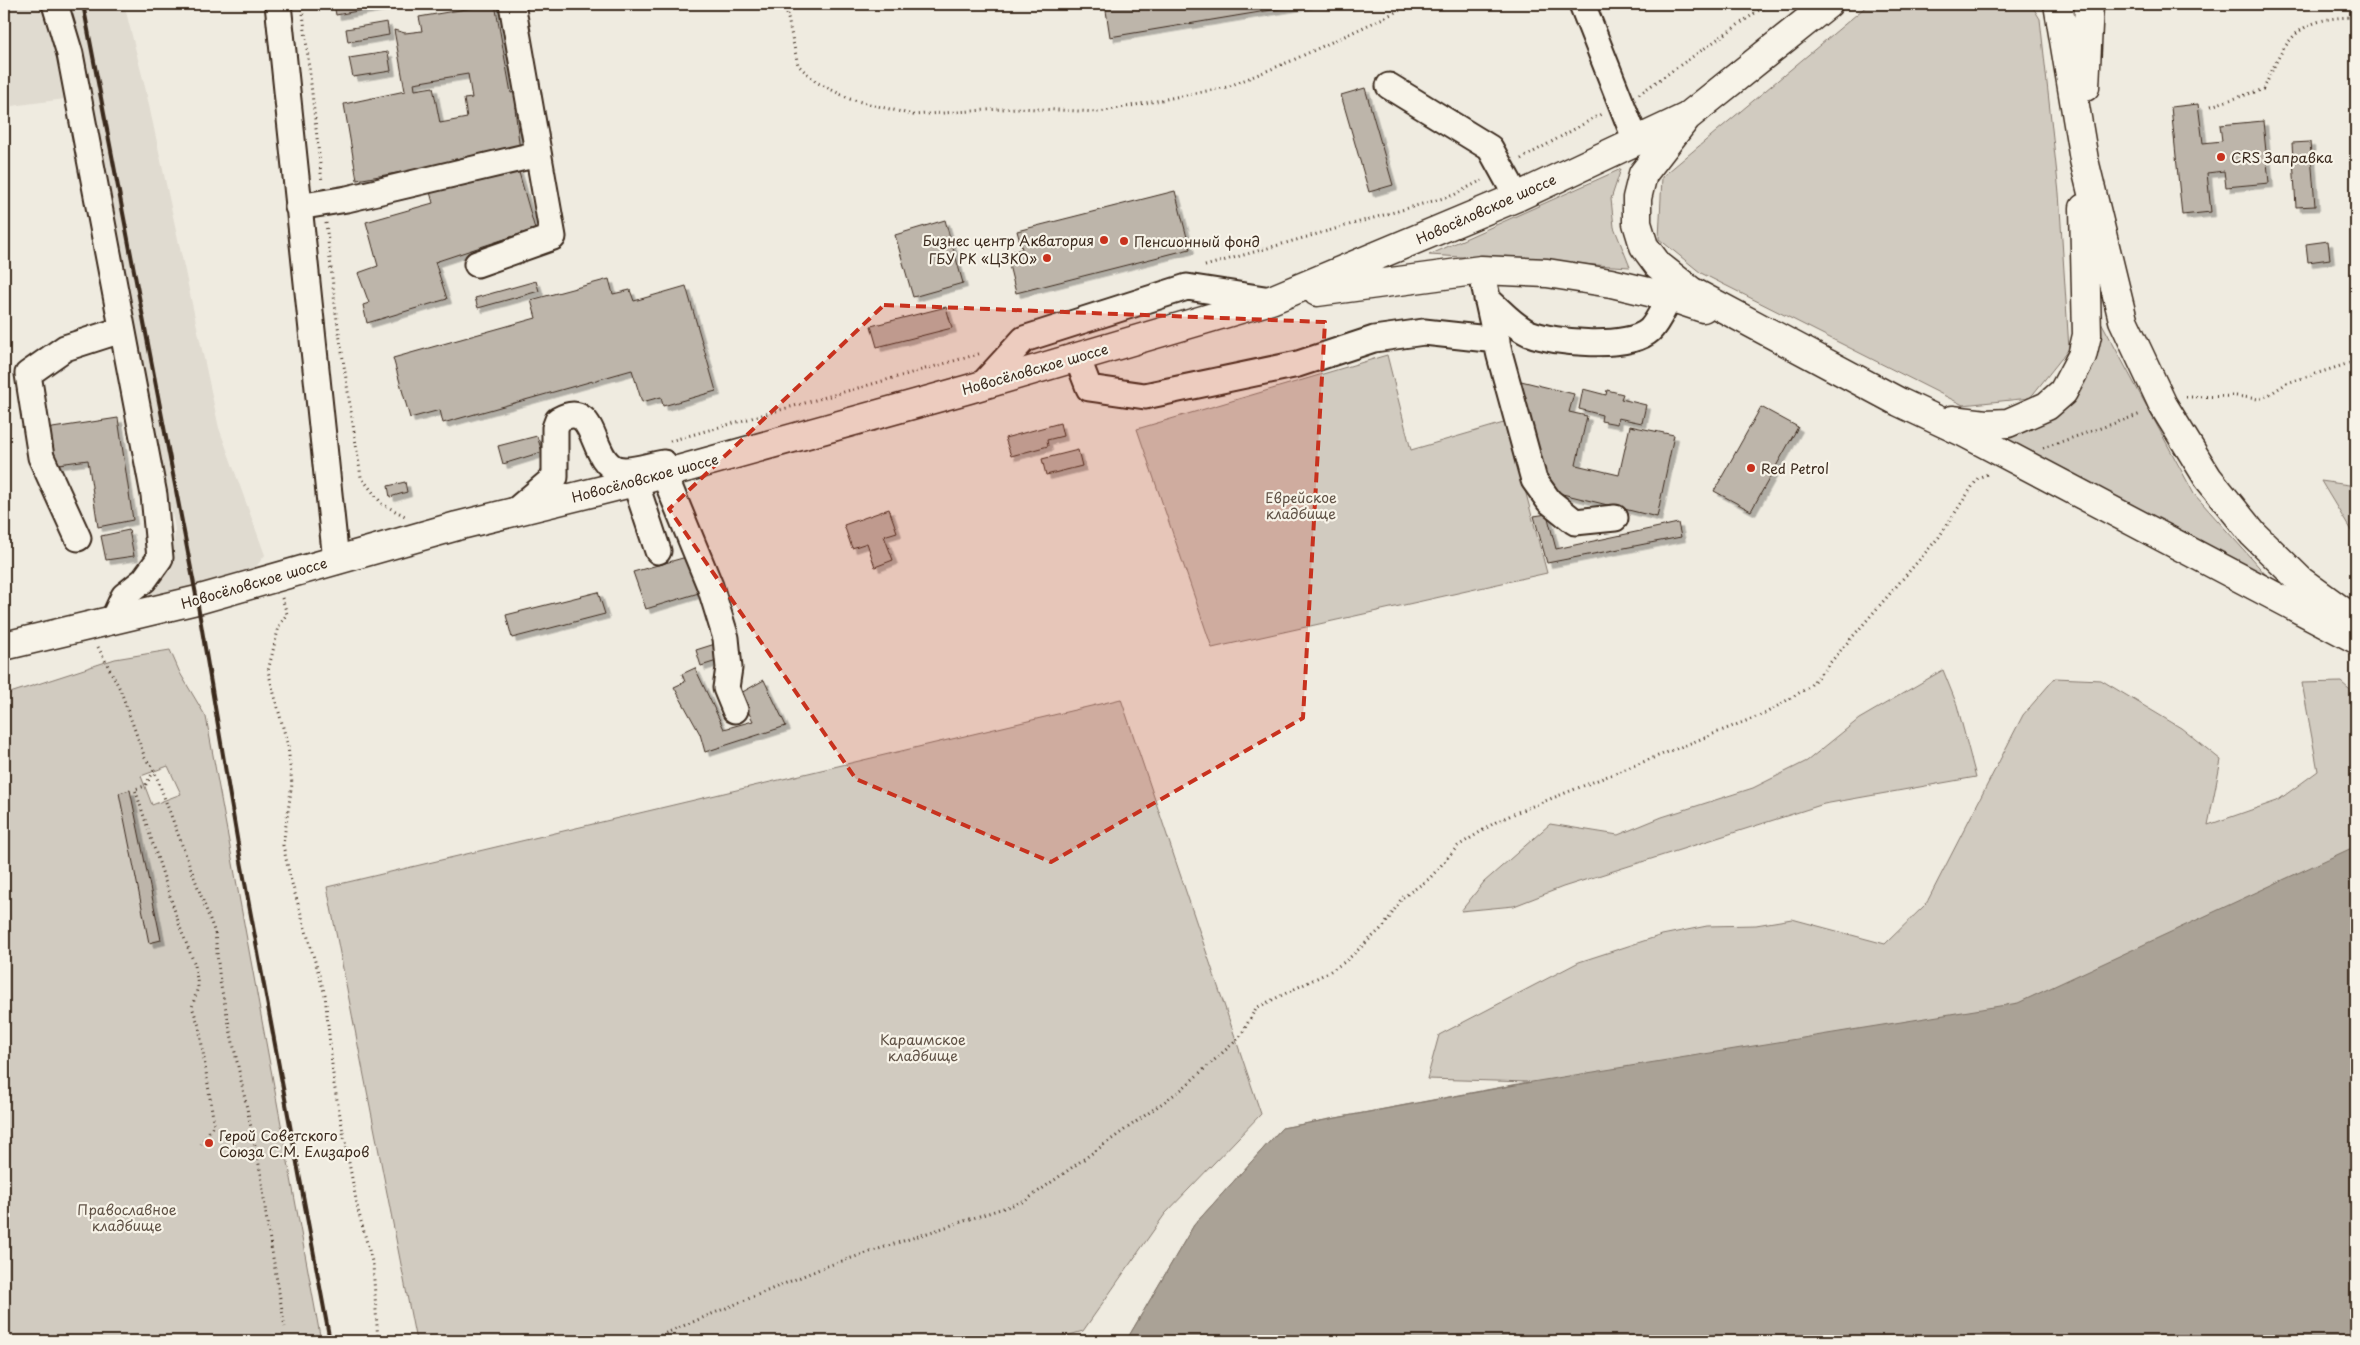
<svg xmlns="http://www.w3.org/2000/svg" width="2360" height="1345" viewBox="0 0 2360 1345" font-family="'Playpen Sans',sans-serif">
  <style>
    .built { fill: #e0dbd0 }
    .green { fill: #d1cbc0; stroke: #867a6f; fill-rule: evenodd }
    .water { fill: #aaa296; stroke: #7e7266 }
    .building { fill: #bdb5aa; stroke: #3b2a1e; fill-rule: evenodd; filter: url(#shadow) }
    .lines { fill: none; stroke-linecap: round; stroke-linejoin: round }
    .minor-casing { stroke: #3b2a1e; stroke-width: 29 }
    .major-casing { stroke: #3b2a1e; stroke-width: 31 }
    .path { stroke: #3b2a1e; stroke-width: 3; stroke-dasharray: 1 4; stroke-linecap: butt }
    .minor { stroke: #f7f3e8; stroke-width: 25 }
    .major { stroke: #f7f3e8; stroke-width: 28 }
    .rail { stroke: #3b2a1e; stroke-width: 4 }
    .marked { fill: #c8321e; fill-opacity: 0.2; stroke: #c8321e; stroke-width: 4; stroke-dasharray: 10 6; stroke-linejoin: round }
    .poi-dot { fill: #c8321e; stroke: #f7f3e8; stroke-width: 2 }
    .labels { text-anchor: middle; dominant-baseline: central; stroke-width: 4.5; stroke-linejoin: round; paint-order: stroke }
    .poi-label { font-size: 14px; fill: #3b2a1e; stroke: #f7f3e8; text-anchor: start }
    .street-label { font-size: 14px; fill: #3b2a1e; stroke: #f7f3e8 }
    .park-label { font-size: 14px; fill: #605246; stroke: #f7f3e8 }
  </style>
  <defs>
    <filter id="shadow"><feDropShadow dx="4.5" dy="4.5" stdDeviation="0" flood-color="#0004"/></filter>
  </defs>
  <rect width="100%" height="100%" fill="#efebe0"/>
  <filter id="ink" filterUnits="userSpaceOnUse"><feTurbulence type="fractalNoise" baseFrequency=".02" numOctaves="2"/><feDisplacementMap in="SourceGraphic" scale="10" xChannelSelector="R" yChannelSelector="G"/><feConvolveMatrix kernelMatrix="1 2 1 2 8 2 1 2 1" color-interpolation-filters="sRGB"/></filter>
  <g filter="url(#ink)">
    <!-- built -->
    <path class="built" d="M 4,4 L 124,4 L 145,87 L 219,428 L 265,555 L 252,572 L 130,601 L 171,570 L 175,529 L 104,165 L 88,96 L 4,107 Z"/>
    <!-- green -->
    <path class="green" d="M 1869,4 L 2031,4 L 2040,19 L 2059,193 L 2069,349 L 2030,398 L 1963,405 L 1701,273 L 1659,239 L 1662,177 Z
      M 1621,169 L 1611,199 L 1614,227 L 1630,267 L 1429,255 Z
      M 2099,318 L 2194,494 L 2283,594 L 1993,439 L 2060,414 L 2089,372 Z
      M 1387,355 L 1411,450 L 1507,422 L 1547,573 L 1212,648 L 1137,429 Z
      M 2321,481 L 2356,486 L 2356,539 Z
      M 170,650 L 180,673 L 206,717 L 321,1341 L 4,1341 L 4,695 L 115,659 ZM 168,766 L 181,794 L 152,805 L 141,776 Z
      M 1943,670 L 1957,705 L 1976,777 L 1824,804 L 1563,887 L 1514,906 L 1461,911 L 1484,882 L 1550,824 L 1618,835 L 1662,817 L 1753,788 L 1807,761 L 1859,719 Z
      M 2055,678 L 2101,680 L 2181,728 L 2221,760 L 2208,825 L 2277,801 L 2318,771 L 2302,683 L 2341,682 L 2356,695 L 2356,1184 L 1126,1341 L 1194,1225 L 1282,1128 L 1529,1082 L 1427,1079 L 1439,1035 L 1579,962 L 1662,935 L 1707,926 L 1756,925 L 1792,919 L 1885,944 L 1926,904 L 2023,715 Z
      M 1121,699 L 1261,1114 L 1165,1214 L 1083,1331 L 1049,1341 L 416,1341 L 327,887 Z"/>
    <!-- water -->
    <path class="water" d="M 2356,846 L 2356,1341 L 1126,1341 L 1194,1225 L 1282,1128 L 1532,1082 L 2018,1003 Z"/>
    <!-- building -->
    <path class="building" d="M 334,4 L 395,4 L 336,15 Z
      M 495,4 L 511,93 L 521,91 L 524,105 L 515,108 L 520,151 L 357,180 L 344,104 L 405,91 L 394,30 L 405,33 L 422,31 L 419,17 ZM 468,74 L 472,98 L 464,99 L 467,118 L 440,123 L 433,87 L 415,90 L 414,83 Z
      M 1105,4 L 1308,4 L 1110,37 Z
      M 387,22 L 389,35 L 348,42 L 346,29 Z
      M 388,52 L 391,71 L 353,77 L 349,58 Z
      M 1365,88 L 1393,185 L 1369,192 L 1341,95 Z
      M 2198,104 L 2203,143 L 2222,141 L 2220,125 L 2263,121 L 2269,183 L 2226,187 L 2224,171 L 2207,173 L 2211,212 L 2182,215 L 2171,107 Z
      M 2310,142 L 2315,206 L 2296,207 L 2292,143 Z
      M 518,169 L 535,229 L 435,262 L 447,299 L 367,323 L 363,305 L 369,303 L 358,273 L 378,266 L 366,222 L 433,203 L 430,192 Z
      M 1175,191 L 1190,249 L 1016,293 L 1006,253 L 1022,249 L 1017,231 Z
      M 945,220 L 963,283 L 913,297 L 895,235 Z
      M 2328,241 L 2330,259 L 2308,262 L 2306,244 Z
      M 609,279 L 613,294 L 630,290 L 634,301 L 686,286 L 716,391 L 663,406 L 661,397 L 642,402 L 632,370 L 443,423 L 440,410 L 410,418 L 393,358 L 536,318 L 531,300 Z
      M 536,281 L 539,291 L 478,308 L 475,298 Z
      M 946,307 L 952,328 L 877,347 L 871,326 Z
      M 1517,380 L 1574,394 L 1569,412 L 1587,416 L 1576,465 L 1619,475 L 1630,426 L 1674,435 L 1657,517 L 1546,490 Z
      M 1583,389 L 1606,395 L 1607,390 L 1623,394 L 1621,399 L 1646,405 L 1642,423 L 1618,418 L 1617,424 L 1601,421 L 1602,415 L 1579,409 Z
      M 1761,407 L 1798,427 L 1751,511 L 1714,491 Z
      M 118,418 L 133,520 L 98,527 L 88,460 L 51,465 L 46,429 Z
      M 1060,423 L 1063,436 L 1047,440 L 1048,446 L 1011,456 L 1005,438 Z
      M 537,436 L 542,452 L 503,464 L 498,446 Z
      M 1078,450 L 1082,466 L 1046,475 L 1042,459 Z
      M 405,482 L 407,492 L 390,497 L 388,486 Z
      M 889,509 L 897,532 L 884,536 L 893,560 L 875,567 L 867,543 L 852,548 L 844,525 Z
      M 1547,514 L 1556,549 L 1678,523 L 1681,537 L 1547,563 L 1534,516 Z
      M 129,530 L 134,556 L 106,560 L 101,536 Z
      M 690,556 L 702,592 L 646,609 L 633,572 Z
      M 598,592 L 605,614 L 512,638 L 506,615 Z
      M 715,644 L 720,660 L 701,666 L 696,650 Z
      M 695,668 L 724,729 L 753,721 L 739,694 L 764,680 L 786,726 L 705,752 L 700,734 L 674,687 L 685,682 L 682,674 Z
      M 130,790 L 161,940 L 149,943 L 119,793 Z"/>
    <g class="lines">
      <!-- minor casing -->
      <g class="minor-casing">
        <path id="minor" d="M 55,4 L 70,54 L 154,495 L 160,558 L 144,580 L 124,596 L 113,620
          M 278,4 L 336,561
          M 1582,4 L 1636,141
          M 1389,86 L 1490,148 L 1517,197
          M 298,207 L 347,199 L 538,154
          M 477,264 L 553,237 L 512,4
          M 1481,270 L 1500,356 L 1534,480 L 1549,501 L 1575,522 L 1615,518
          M 1487,299 C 1500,310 1513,326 1529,333 C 1554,343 1629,350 1650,330 C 1658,322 1664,307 1670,297
          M 1077,357 L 1089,388 L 1145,396 L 1298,364 L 1374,339 L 1424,332 L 1497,340
          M 982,385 L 1024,339 L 1187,287 L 1271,300
          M 664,474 L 710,586 L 726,638 L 729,668 L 726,688 L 735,710
          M 635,482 L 658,551
          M 515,511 L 555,477 L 555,428 L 558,420 C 598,397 589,461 617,469 C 631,473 649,465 664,463
          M 78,538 L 41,457 L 28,374 L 65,348 L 121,330"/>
      </g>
      <!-- major casing -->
      <g class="major-casing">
        <path id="major" d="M 1828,4 L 1687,117 L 1643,174 L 1637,198 L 1637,223 L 1644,246 L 1658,265 L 1691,291 L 1899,402 L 1965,433 L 2356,639
          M 2058,4 L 2084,160 L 2123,320 L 2163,405 L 2208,478 L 2253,534 L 2301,581 L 2356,621
          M 2085,87 L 2089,4
          M 1317,292 L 1481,270 L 1547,273 L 1611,283 L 1670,297 L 1703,308
          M 1952,420 L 1986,424 L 2008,423 L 2047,406 L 2063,392 L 2082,356 L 2087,335 L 2084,208
          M 4,646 L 197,600 L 457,526 L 635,482 L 969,389 L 1271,300 L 1517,197 L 1687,117"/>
      </g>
      <!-- path -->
      <path class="path" d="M 302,4 L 322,182
        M 785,4 L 798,65 L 816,82 L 850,99 L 913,115 L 1016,108 L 1100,112 L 1227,87 L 1291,61 L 1413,4
        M 1639,94 L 1768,4
        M 2211,106 L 2264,89 C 2285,39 2297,17 2356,17
        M 1521,159 L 1603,113
        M 326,223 L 336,313 L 361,477 L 382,504 L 405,516
        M 1205,266 L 1454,195 L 1482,180
        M 2186,397 L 2236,396 L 2258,399 L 2267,396 L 2287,383 L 2356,361
        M 670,441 L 982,353
        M 2043,448 L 2141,414
        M 282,598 L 287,614 L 279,626 L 268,671 L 288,746 L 292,784 L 283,845 L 290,877 L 325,995 L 334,1084 L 358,1210 L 373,1265 L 378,1341
        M 98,647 L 120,689 L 145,758 L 154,770 L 215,933 L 220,982 L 261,1174 L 267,1223 L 285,1327
        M 154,771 L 145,786 L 135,789 L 181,930 L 195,965 L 198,987 L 192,1007 L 199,1026 L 214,1124 L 201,1144
        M 647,1341 L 827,1266 L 1025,1201 L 1182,1089 L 1240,1037 L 1256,1008 L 1329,972 L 1346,961 L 1384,926 L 1402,898 L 1429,879 L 1458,846 L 1496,822 L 1520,811 L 1766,713 L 1809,687 L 1939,537 L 1978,478 L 1990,473"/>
      <!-- minor -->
      <use href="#minor" class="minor"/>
      <!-- major -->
      <use href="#major" class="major"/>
      <!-- rail -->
      <path class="rail" d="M 83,4 L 197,600 L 240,856 L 330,1341"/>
    </g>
  </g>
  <!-- marked area -->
  <path class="marked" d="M 884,305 L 1325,322 L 1303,718 L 1051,862 L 856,779 L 669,509 Z"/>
  <!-- markers -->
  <g class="poi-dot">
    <circle cx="2221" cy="157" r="5"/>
    <circle cx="1104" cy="240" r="5"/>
    <circle cx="1124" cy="241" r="5"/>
    <circle cx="1047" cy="258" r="5"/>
    <circle cx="1751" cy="468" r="5"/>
    <circle cx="209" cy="1143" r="5"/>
  </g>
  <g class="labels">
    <!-- poi labels -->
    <g class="poi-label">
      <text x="2231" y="157">CRS Заправка</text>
      <text x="1094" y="240" text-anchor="end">Бизнес центр Акватория</text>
      <text x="1134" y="241">Пенсионный фонд</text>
      <text x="1037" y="258" text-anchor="end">ГБУ РК «ЦЗКО»</text>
      <text x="1761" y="468">Red Petrol</text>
      <text x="219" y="1135">Герой Советского<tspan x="219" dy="16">Союза С.М. Елизаров</tspan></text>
    </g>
    <!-- street labels -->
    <g class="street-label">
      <text transform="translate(1486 209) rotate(-24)">Новосёловское шоссе</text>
      <text transform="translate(1035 369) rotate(-16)">Новосёловское шоссе</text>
      <text transform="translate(645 478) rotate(-15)">Новосёловское шоссе</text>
      <text transform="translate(254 583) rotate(-16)">Новосёловское шоссе</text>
    </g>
    <!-- park labels -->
    <g class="park-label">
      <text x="1301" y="497">Еврейское<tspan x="1301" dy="16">кладбище</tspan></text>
      <text x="923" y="1039">Караимское<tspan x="923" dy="16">кладбище</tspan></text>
      <text x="127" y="1209">Православное<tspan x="127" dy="16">кладбище</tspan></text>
    </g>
  </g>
  <!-- margin -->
  <rect width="2360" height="1345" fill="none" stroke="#f7f3e8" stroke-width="20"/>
  <rect x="10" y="10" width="2340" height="1325" fill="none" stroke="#3b2a1e" stroke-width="2" filter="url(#ink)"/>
</svg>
